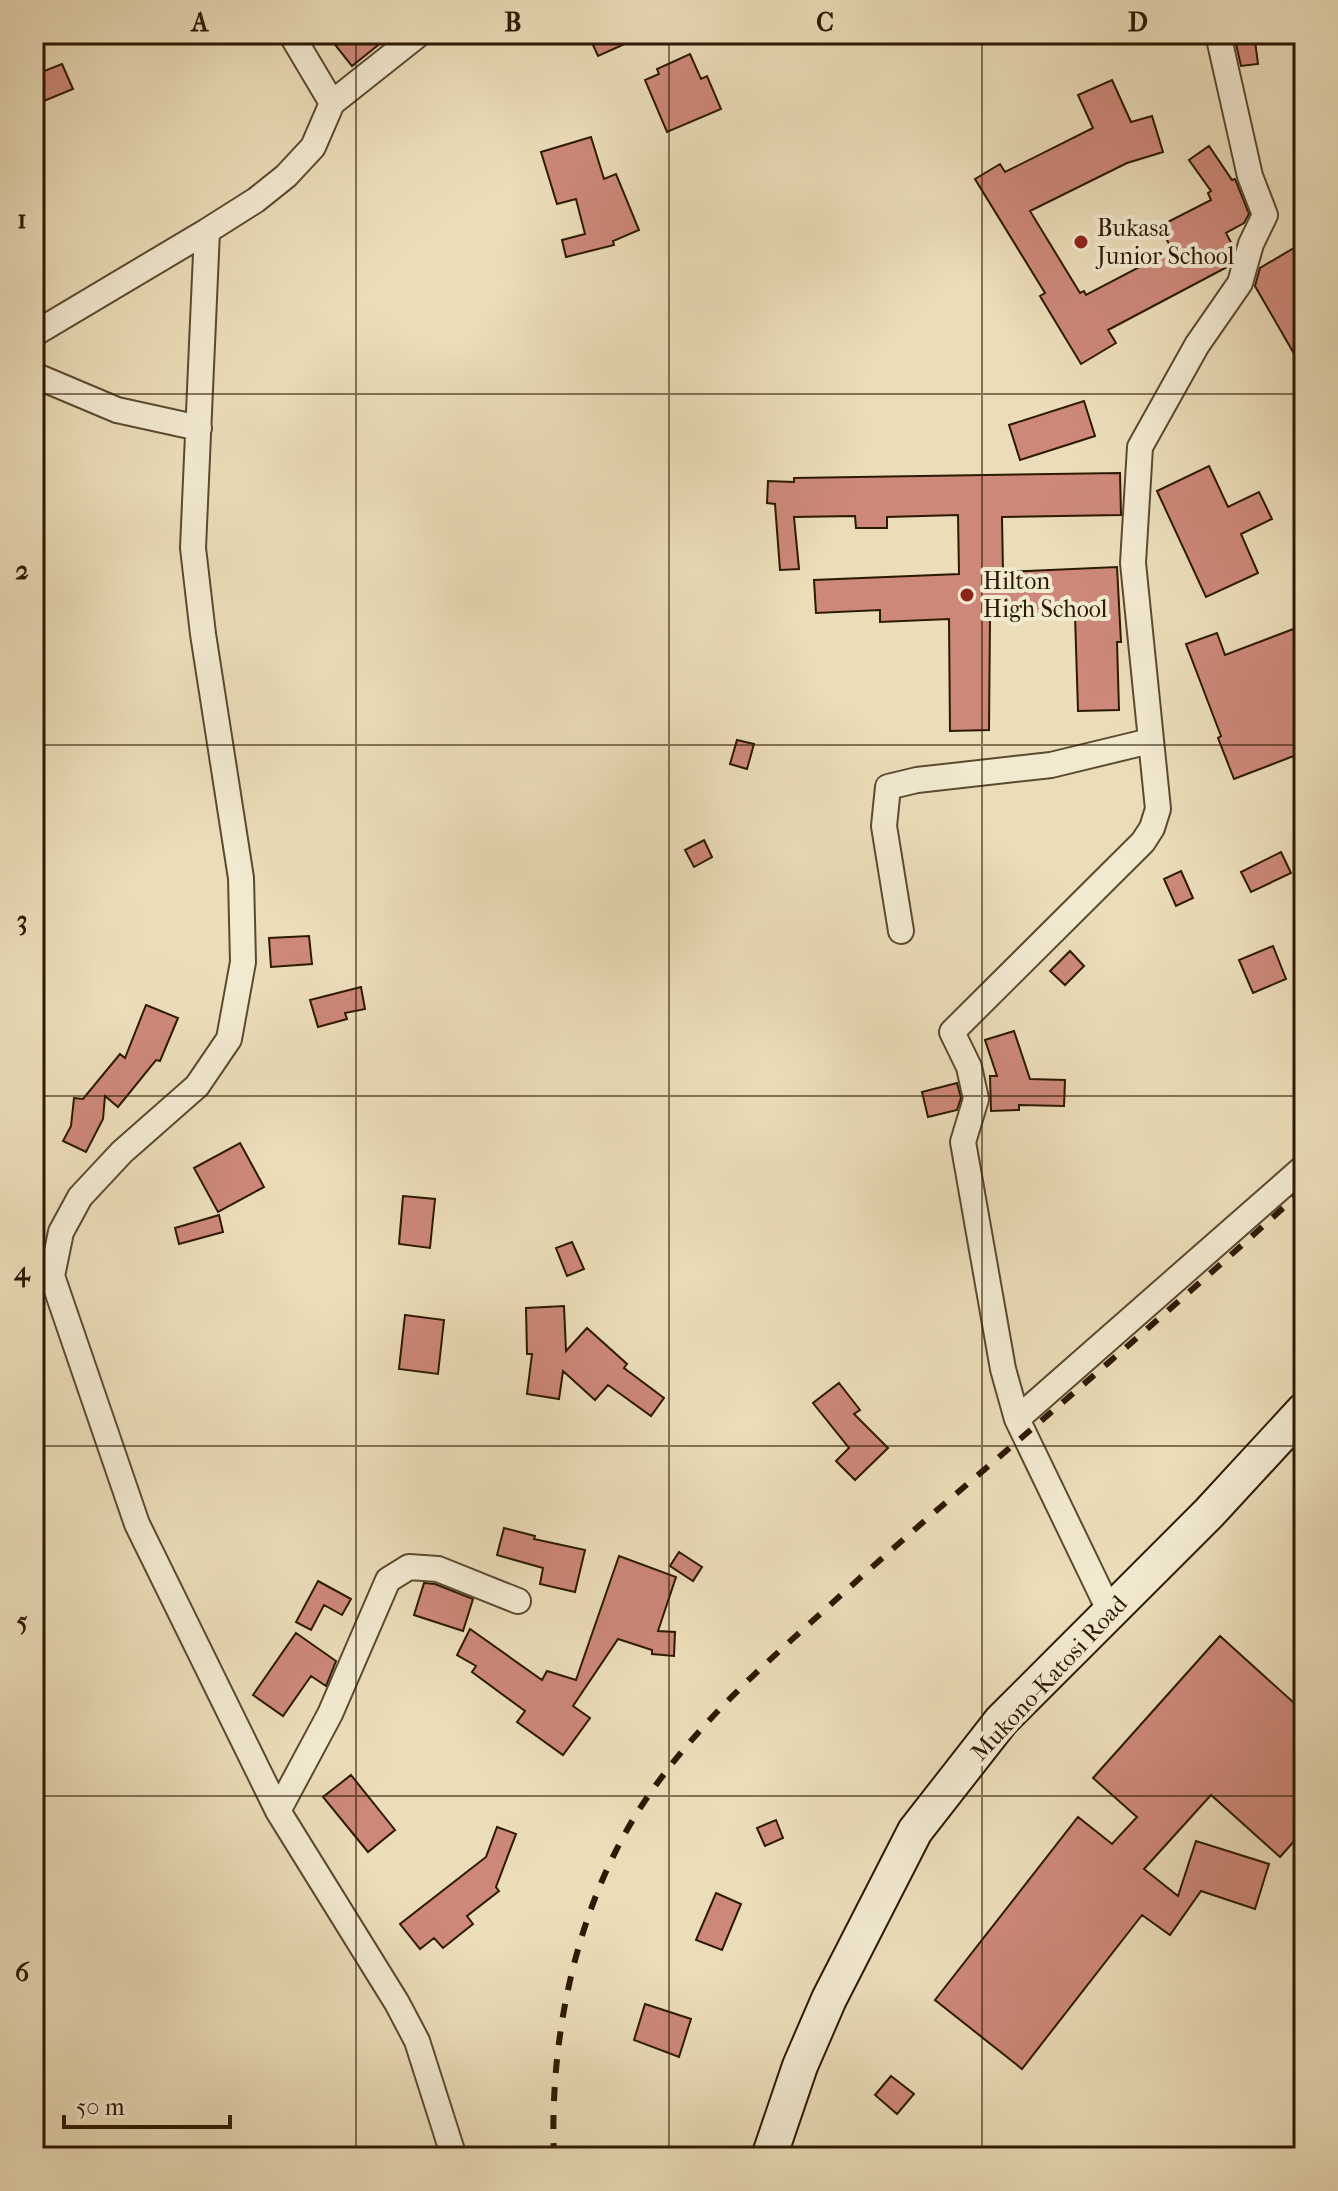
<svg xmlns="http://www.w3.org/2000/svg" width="1338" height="2191" viewBox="0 0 1338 2191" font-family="'IM FELL French Canon',serif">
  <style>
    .building { fill: #cd8879; stroke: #2d1901; stroke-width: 2 }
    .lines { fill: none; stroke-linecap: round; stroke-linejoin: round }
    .street-casing { stroke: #5c4a2f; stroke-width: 28 }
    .secondary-casing { stroke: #2d1901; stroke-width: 38 }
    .street { stroke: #f2e9d1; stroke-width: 24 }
    .secondary { stroke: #f2e9d1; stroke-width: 34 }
    .rail { stroke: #2d1901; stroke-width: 6; stroke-dasharray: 14 14; stroke-linecap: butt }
    .grid { fill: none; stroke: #2d1901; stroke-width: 2; stroke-opacity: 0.55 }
    .poi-dot { fill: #8f2418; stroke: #f2e9d1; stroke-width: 3 }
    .labels { text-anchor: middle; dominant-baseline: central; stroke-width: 8; stroke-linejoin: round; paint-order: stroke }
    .poi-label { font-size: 24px; fill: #2d1901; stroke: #f2e9d1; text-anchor: start }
    .street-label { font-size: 24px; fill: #2d1901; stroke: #f2e9d1 }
    .neatline { fill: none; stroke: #2d1901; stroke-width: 3 }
    .grid-label { font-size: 26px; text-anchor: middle; font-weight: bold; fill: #2d1901 }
  </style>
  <rect width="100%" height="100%" fill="#ebddb8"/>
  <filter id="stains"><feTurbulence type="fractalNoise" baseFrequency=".0025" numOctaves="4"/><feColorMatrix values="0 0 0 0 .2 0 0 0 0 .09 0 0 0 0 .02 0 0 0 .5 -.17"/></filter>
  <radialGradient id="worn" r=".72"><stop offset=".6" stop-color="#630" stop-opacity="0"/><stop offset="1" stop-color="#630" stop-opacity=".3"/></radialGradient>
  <!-- building -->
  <path class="building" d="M 342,34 L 392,34 L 352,66 L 333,42 Z
    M 588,34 L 647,34 L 598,56 Z
    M 1255,41 L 1258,64 L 1241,66 L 1236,44 Z
    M 690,54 L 701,79 L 707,76 L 721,109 L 667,132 L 645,80 L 659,74 L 657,69 Z
    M 62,64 L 73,89 L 44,101 L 34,75 Z
    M 1112,80 L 1131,122 L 1152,116 L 1163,152 L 1127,163 L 1030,211 L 1080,293 L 1084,291 L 1086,295 L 1172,250 L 1160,226 L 1211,200 L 1208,193 L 1211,191 L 1189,160 L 1209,146 L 1232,180 L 1235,179 L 1249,214 L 1244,223 L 1226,233 L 1234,248 L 1229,266 L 1108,330 L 1116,343 L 1081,364 L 1040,296 L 1045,293 L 975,179 L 1000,164 L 1005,172 L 1093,128 L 1078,95 Z
    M 591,137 L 604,179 L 616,174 L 639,230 L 613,241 L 614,245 L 566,257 L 562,240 L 585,234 L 576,199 L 557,204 L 541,152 Z
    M 1304,242 L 1304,371 L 1255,286 L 1260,268 Z
    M 1084,401 L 1095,436 L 1020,460 L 1009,425 Z
    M 1209,466 L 1228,507 L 1259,492 L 1272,519 L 1241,534 L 1258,573 L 1206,597 L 1157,491 Z
    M 1120,473 L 1121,515 L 1002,517 L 1003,572 L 1117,567 L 1121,642 L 1117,642 L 1119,710 L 1078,711 L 1075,615 L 990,618 L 989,730 L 950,731 L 949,619 L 880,622 L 880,610 L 816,613 L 814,580 L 959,574 L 958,515 L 887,517 L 887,528 L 856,528 L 855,516 L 794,517 L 799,569 L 780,570 L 775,504 L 767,503 L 768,481 L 794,482 L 794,478 Z
    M 1304,625 L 1304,752 L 1234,779 L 1218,738 L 1221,736 L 1186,644 L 1217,633 L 1225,655 Z
    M 737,740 L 754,744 L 747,769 L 730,764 Z
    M 704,840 L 712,857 L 694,867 L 685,850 Z
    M 1281,852 L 1291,873 L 1251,892 L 1241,872 Z
    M 1181,871 L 1193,898 L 1176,906 L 1164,879 Z
    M 309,936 L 312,964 L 271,967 L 269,938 Z
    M 1273,946 L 1286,979 L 1253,993 L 1239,960 Z
    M 1070,951 L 1084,966 L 1065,985 L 1050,971 Z
    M 361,987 L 365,1009 L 345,1013 L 347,1019 L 318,1027 L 310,1000 Z
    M 146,1005 L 178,1018 L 160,1061 L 156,1060 L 118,1107 L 105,1096 L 103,1119 L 86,1152 L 63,1141 L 71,1126 L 74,1098 L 83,1099 L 120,1054 L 125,1058 Z
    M 1014,1031 L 1030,1079 L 1065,1080 L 1064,1106 L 1019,1105 L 1019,1110 L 991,1111 L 990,1076 L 997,1076 L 985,1040 Z
    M 957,1083 L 961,1098 L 957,1110 L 928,1117 L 922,1092 Z
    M 240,1143 L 264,1187 L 218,1212 L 194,1168 Z
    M 403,1196 L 435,1199 L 430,1248 L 399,1244 Z
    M 219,1215 L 223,1232 L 179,1244 L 175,1228 Z
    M 572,1242 L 584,1269 L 567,1276 L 556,1248 Z
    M 564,1306 L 566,1351 L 587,1328 L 627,1364 L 624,1368 L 664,1398 L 651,1416 L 608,1385 L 595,1400 L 563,1371 L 559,1399 L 527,1394 L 532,1354 L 527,1354 L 526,1308 Z
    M 405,1315 L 444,1320 L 438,1374 L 399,1369 Z
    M 839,1383 L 860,1410 L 854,1414 L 888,1448 L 855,1480 L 836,1461 L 849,1448 L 813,1403 Z
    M 504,1528 L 535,1536 L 534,1539 L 585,1550 L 575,1592 L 540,1584 L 543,1568 L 497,1555 Z
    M 679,1552 L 702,1567 L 693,1581 L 670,1566 Z
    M 619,1556 L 676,1577 L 658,1631 L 675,1632 L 674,1656 L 652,1654 L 652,1650 L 618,1639 L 573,1706 L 590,1718 L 563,1755 L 517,1722 L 525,1711 L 472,1672 L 476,1666 L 457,1655 L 470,1629 L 542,1680 L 547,1671 L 576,1680 Z
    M 318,1581 L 351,1599 L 342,1615 L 324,1605 L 311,1630 L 296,1622 Z
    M 424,1583 L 435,1584 L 473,1599 L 463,1631 L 414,1615 Z
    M 296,1633 L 336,1661 L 326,1686 L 311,1676 L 283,1716 L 253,1695 Z
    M 1220,1636 L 1304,1712 L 1304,1830 L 1280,1857 L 1211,1795 L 1144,1869 L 1178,1896 L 1196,1841 L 1269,1864 L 1255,1909 L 1201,1891 L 1170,1935 L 1142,1915 L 1022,2069 L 935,2000 L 1078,1817 L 1112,1844 L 1137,1817 L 1093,1778 Z
    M 351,1775 L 395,1830 L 368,1852 L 323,1797 Z
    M 776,1820 L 783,1838 L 765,1846 L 757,1828 Z
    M 497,1827 L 516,1834 L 496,1887 L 499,1891 L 467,1916 L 473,1924 L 443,1948 L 434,1938 L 420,1949 L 400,1924 L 486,1857 Z
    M 716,1893 L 741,1904 L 722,1950 L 696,1940 Z
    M 645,2004 L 691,2019 L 679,2057 L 634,2040 Z
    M 891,2076 L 914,2094 L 897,2114 L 875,2095 Z"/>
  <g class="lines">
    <!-- street casing -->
    <g class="street-casing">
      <path id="street" d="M 291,34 L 332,103
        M 419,34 L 332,103 L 313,147 L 286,176 L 256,200 L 207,231 L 193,548 L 203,634 L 241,878 L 243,962 L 229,1039 L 197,1086 L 122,1152 L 80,1197 L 61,1232 L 52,1276 L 137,1524 L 278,1811 L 397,2003 L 417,2041 L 454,2157
        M 34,334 L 207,231
        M 34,375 L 117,410 L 199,428
        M 901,931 L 884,826 L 888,787 L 917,780 L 1051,765 L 1150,741
        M 1017,1419 L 1304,1167
        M 1110,1612 L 1017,1419 L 1003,1369 L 963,1142 L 976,1099 L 969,1067 L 952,1032 L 1143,842 L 1152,828 L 1158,809 L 1133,563 L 1140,447 L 1197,345 L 1240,283 L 1251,244 L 1265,215 L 1250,176 L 1218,34
        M 278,1811 L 330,1714 L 388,1580 L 409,1567 L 438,1569 L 518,1601"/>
    </g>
    <!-- secondary casing -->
    <g class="secondary-casing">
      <path id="secondary" d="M 769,2157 L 800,2066 L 829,1999 L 915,1831 L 1001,1721 L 1209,1513 L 1304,1410"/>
    </g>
    <!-- street -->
    <use href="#street" class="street"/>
    <!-- secondary -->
    <use href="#secondary" class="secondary"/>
    <!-- rail -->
    <path class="rail" d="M 554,2157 C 549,2041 575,1913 637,1813 C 685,1737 751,1676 818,1616 C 864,1574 910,1533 957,1493 C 1074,1393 1190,1293 1304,1189"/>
  </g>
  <!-- grid -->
  <path class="grid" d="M 356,34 L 356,2157M 669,34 L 669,2157M 982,34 L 982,2157M 34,394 L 1304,394M 34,745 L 1304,745M 34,1096 L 1304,1096M 34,1446 L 1304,1446M 34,1796 L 1304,1796"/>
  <!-- markers -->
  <g class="poi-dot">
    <circle cx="1081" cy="242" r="8"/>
    <circle cx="967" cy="595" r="8"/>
  </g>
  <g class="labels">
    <!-- poi labels -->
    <g class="poi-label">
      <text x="1097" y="228">Bukasa<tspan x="1097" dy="28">Junior School</tspan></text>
      <text x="983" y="581">Hilton<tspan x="983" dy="28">High School</tspan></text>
    </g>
    <!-- street labels -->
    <g class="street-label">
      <text transform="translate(1049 1678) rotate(-47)">Mukono-Katosi Road</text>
    </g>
  </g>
  <!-- margin -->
  <rect width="1338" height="2191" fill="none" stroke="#ebddb8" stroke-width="88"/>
  <!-- scale -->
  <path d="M64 2115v12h166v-12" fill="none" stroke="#2d1901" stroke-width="4"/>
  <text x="76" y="2115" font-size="24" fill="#2d1901" stroke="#f2e9d1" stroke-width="6" paint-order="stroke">50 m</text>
  <rect x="44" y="44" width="1250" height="2103" class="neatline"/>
  <g class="grid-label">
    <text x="200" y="31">A</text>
    <text x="513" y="31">B</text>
    <text x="825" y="31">C</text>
    <text x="1138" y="31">D</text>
    <text x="22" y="228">1</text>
    <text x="22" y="579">2</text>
    <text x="22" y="929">3</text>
    <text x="22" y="1280">4</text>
    <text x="22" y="1630">5</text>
    <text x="22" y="1981">6</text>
  </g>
  <rect width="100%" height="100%" filter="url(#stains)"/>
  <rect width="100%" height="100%" fill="url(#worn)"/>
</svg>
